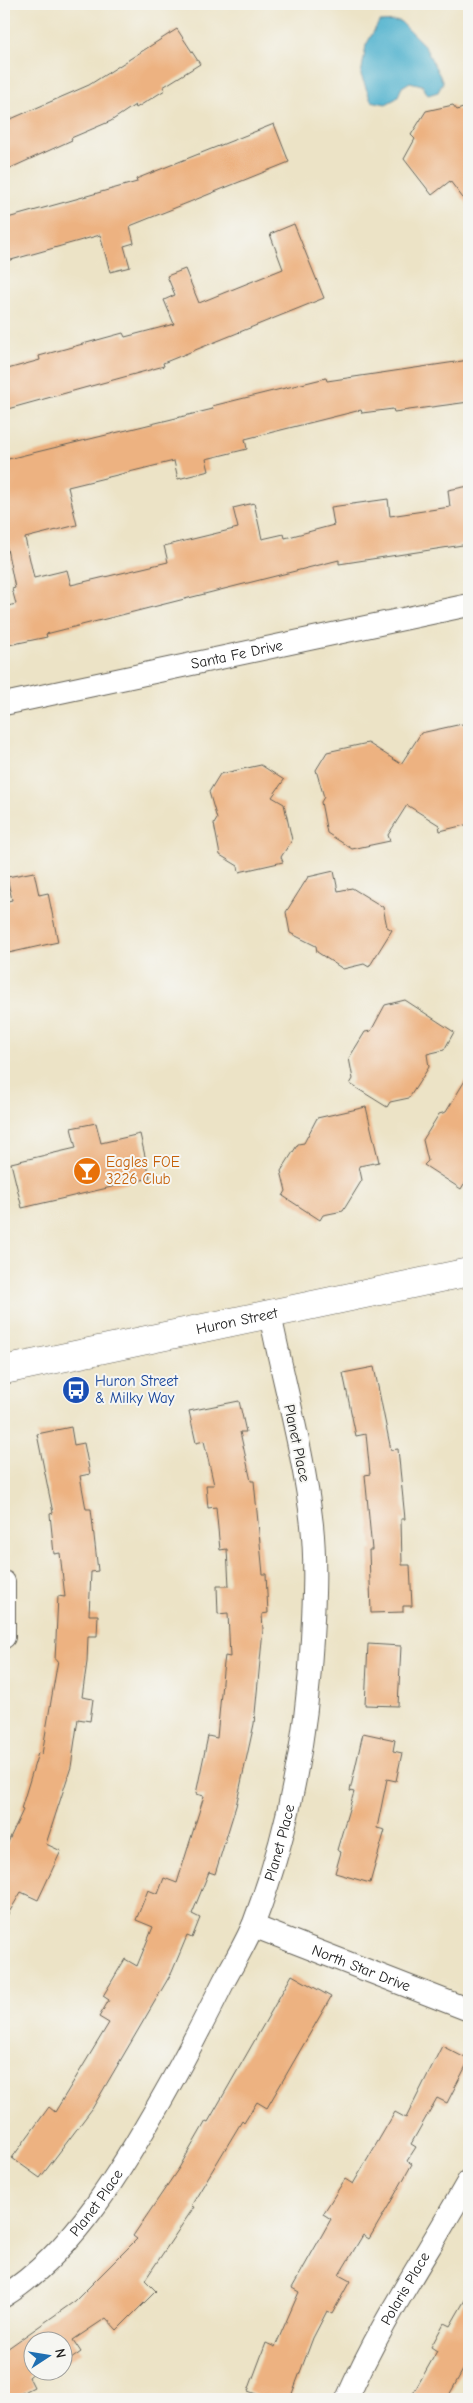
<svg xmlns="http://www.w3.org/2000/svg" width="473" height="2403" viewBox="0 0 473 2403" font-family="'Comic Neue',sans-serif">
  <style>
    .water { fill: #4eb1cd; stroke: #356674 }
    .building { fill: #edb281 }
    .lines { fill: none; stroke-linecap: round; stroke-linejoin: round }
    .street-casing { stroke: #656258; stroke-width: 24 }
    .secondary-casing { stroke: #656258; stroke-width: 29 }
    .street { stroke: #fff; stroke-width: 22 }
    .secondary { stroke: #fff; stroke-width: 28 }
    .labels { text-anchor: middle; dominant-baseline: central; stroke-width: 4; stroke-linejoin: round; paint-order: stroke }
    .street-label { font-size: 15px; fill: #1c1c1c; stroke: #f6f6f2 }
    .food-label { font-size: 15px; fill: #c56008; stroke: #f6f6f2; text-anchor: start }
    .transit-label { font-size: 15px; fill: #164399; stroke: #f6f6f2; text-anchor: start }
  </style>
  <rect width="100%" height="100%" fill="#f6f6f2"/>
  <filter id="ink" filterUnits="userSpaceOnUse"><feTurbulence type="fractalNoise" baseFrequency=".02" numOctaves="2"/><feDisplacementMap in="SourceGraphic" scale="10" xChannelSelector="R" yChannelSelector="G"/><feConvolveMatrix kernelMatrix="1 2 1 2 8 2 1 2 1" color-interpolation-filters="sRGB"/></filter>
  <filter id="wash" filterUnits="userSpaceOnUse"><feTurbulence type="fractalNoise" baseFrequency=".0096" numOctaves="4" result="noise"/><feDisplacementMap in="SourceGraphic" scale="20" xChannelSelector="R" yChannelSelector="G"/><feGaussianBlur stdDeviation="1.12" result="paint"/><feColorMatrix in="noise" values="0 0 0 0 0 0 0 0 0 0 0 0 0 0 0 0 0 1.4 0 .05"/><feComposite in="paint" operator="in"/></filter>
  <g filter="url(#wash)">
    <rect width="100%" height="100%" fill="#ece3c6"/>
    <!-- water -->
    <path class="water" d="M 400,21 L 424,45 L 443,82 L 438,92 L 428,95 L 422,85 L 410,82 L 402,87 L 397,98 L 386,104 L 371,101 L 361,75 L 366,45 L 379,22 Z"/>
    <g id="blocks">
      <!-- building -->
      <path class="building" d="M 177,29 L 200,64 L 163,87 L 165,90 L 136,108 L 135,105 L 111,121 L 71,138 L 72,140 L 4,171 L 4,122 L 89,85 Z
        M 453,105 L 457,110 L 469,106 L 469,206 L 450,181 L 432,195 L 404,159 L 415,139 L 411,135 L 426,111 Z
        M 274,124 L 289,162 L 130,226 L 134,243 L 124,246 L 130,267 L 110,272 L 100,235 L 4,262 L 4,219 L 137,182 L 136,179 Z
        M 294,224 L 324,298 L 163,363 L 164,366 L 4,410 L 4,370 L 40,360 L 39,356 L 101,339 L 123,333 L 125,337 L 174,324 L 164,300 L 175,295 L 167,276 L 185,269 L 199,303 L 221,294 L 283,269 L 270,234 Z
        M 469,360 L 469,402 L 394,412 L 393,409 L 362,413 L 361,410 L 245,439 L 247,449 L 206,459 L 209,471 L 178,479 L 174,461 L 68,487 L 77,525 L 25,538 L 34,578 L 67,570 L 71,585 L 168,562 L 164,546 L 238,528 L 233,508 L 254,503 L 262,539 L 284,534 L 285,538 L 334,525 L 331,507 L 388,499 L 390,516 L 450,507 L 448,490 L 469,486 L 469,544 L 339,564 L 339,560 L 46,634 L 47,637 L 4,646 L 4,607 L 16,604 L 12,589 L 15,588 L 4,534 L 4,460 L 213,409 L 212,406 L 326,378 L 327,381 Z
        M 462,724 L 469,729 L 469,824 L 440,831 L 439,825 L 407,805 L 388,835 L 390,841 L 352,849 L 327,833 L 321,802 L 324,797 L 316,770 L 327,752 L 368,743 L 401,764 L 421,733 Z
        M 261,765 L 284,780 L 272,797 L 284,804 L 292,840 L 281,857 L 283,862 L 239,872 L 238,866 L 220,855 L 214,824 L 217,819 L 209,792 L 220,774 Z
        M 334,871 L 338,891 L 352,888 L 383,907 L 387,927 L 392,930 L 369,967 L 364,964 L 343,969 L 317,952 L 316,946 L 290,933 L 286,912 L 308,877 Z
        M 34,872 L 39,895 L 48,893 L 58,942 L 4,954 L 4,902 L 12,900 L 7,877 Z
        M 405,1000 L 454,1032 L 444,1050 L 427,1054 L 429,1067 L 409,1098 L 390,1102 L 387,1107 L 350,1084 L 353,1079 L 349,1058 L 365,1032 L 371,1031 L 385,1005 Z
        M 469,1074 L 469,1183 L 464,1184 L 461,1189 L 424,1165 L 428,1161 L 423,1140 L 439,1114 L 446,1112 Z
        M 366,1107 L 379,1162 L 359,1166 L 362,1180 L 343,1211 L 323,1215 L 320,1220 L 283,1196 L 286,1191 L 281,1171 L 298,1144 L 304,1143 L 317,1118 Z
        M 96,1123 L 101,1143 L 140,1134 L 150,1178 L 22,1208 L 11,1163 L 76,1148 L 71,1128 Z
        M 374,1367 L 391,1450 L 398,1449 L 405,1519 L 401,1519 L 402,1565 L 410,1565 L 412,1606 L 403,1606 L 403,1612 L 371,1613 L 369,1550 L 372,1550 L 365,1475 L 370,1474 L 366,1434 L 356,1436 L 343,1373 Z
        M 239,1401 L 246,1432 L 240,1432 L 251,1481 L 254,1481 L 263,1574 L 266,1574 L 268,1613 L 262,1614 L 263,1630 L 254,1724 L 236,1806 L 215,1874 L 209,1872 L 192,1914 L 200,1918 L 192,1938 L 187,1936 L 172,1972 L 92,2109 L 40,2178 L 12,2158 L 49,2107 L 55,2112 L 109,2023 L 99,2017 L 109,2000 L 103,1996 L 125,1959 L 137,1966 L 153,1927 L 136,1920 L 148,1890 L 158,1894 L 164,1878 L 177,1883 L 204,1796 L 196,1794 L 208,1736 L 217,1738 L 223,1671 L 225,1656 L 230,1657 L 228,1613 L 218,1614 L 217,1586 L 229,1586 L 227,1549 L 220,1550 L 216,1507 L 208,1508 L 206,1485 L 214,1485 L 204,1441 L 196,1443 L 189,1411 Z
        M 71,1427 L 74,1445 L 84,1443 L 90,1474 L 80,1476 L 86,1509 L 91,1509 L 98,1571 L 91,1572 L 89,1615 L 98,1615 L 97,1636 L 88,1636 L 87,1662 L 82,1697 L 93,1699 L 90,1721 L 78,1719 L 71,1767 L 46,1844 L 61,1851 L 38,1900 L 21,1892 L 4,1921 L 4,1851 L 23,1810 L 21,1809 L 38,1753 L 42,1754 L 58,1660 L 55,1660 L 58,1596 L 65,1597 L 60,1553 L 54,1554 L 50,1514 L 53,1513 L 37,1434 Z
        M 368,1644 L 401,1646 L 398,1706 L 365,1705 Z
        M 363,1733 L 395,1740 L 393,1751 L 402,1753 L 396,1781 L 387,1779 L 377,1828 L 385,1830 L 370,1883 L 335,1873 L 341,1852 L 337,1850 L 354,1792 L 350,1791 Z
        M 292,1975 L 331,1997 L 267,2108 L 257,2102 L 244,2123 L 242,2121 L 191,2206 L 194,2207 L 145,2280 L 156,2291 L 117,2330 L 106,2318 L 73,2340 L 81,2352 L 64,2364 L 62,2340 L 32,2340 L 32,2370 L 37,2370 L 29,2377 L 34,2387 L 10,2399 L 4,2399 L 4,2351 L 75,2301 L 137,2239 L 133,2236 L 179,2168 L 206,2121 L 208,2122 Z
        M 442,2046 L 469,2060 L 447,2103 L 437,2098 L 411,2144 L 416,2147 L 407,2161 L 412,2164 L 389,2205 L 369,2239 L 363,2235 L 339,2275 L 350,2281 L 332,2314 L 327,2311 L 313,2338 L 290,2399 L 269,2399 L 248,2391 L 266,2343 L 275,2347 L 299,2292 L 292,2288 L 331,2219 L 323,2214 L 345,2179 L 353,2184 L 395,2112 L 406,2118 Z
        M 469,2293 L 469,2359 L 447,2399 L 410,2399 L 437,2351 L 431,2347 L 444,2323 L 450,2326 Z"/>
    </g>
  </g>
  <g filter="url(#ink)">
    <use href="#blocks" fill-opacity="0" stroke="#656258" stroke-width="1"/>
    <g class="lines">
      <!-- street casing -->
      <g class="street-casing">
        <g id="street">
          <path id="s1" d="M 4,704 L 469,605"/>
          <path d="M 4,1582 L 4,1637"/>
          <path id="s2" d="M 253,1926 L 469,2010"/>
          <path id="s3" d="M 4,2296 C 74,2252 124,2166 164,2095 C 185,2058 205,2019 224,1981 C 234,1962 246,1943 254,1923 C 289,1831 307,1737 312,1639 C 314,1601 316,1563 312,1525 C 304,1454 284,1384 270,1314"/>
          <path id="s4" d="M 347,2399 C 380,2323 428,2253 469,2180"/>
        </g>
      </g>
      <!-- secondary casing -->
      <g class="secondary-casing">
        <g id="secondary">
          <path id="s5" d="M 4,1370 L 469,1272"/>
        </g>
      </g>
      <!-- street -->
      <use href="#street" class="street"/>
      <!-- secondary -->
      <use href="#secondary" class="secondary"/>
    </g>
  </g>
  <!-- icons -->
  <defs>
    <g id="bar-disc" transform="scale(1.4375)"><circle r="9.5" fill="#e8710a" stroke="#f6f6f2"/><path d="M-6-5H6L.8 .8V4.5H3.5V6h-7V4.5H-.8V.8Z" fill="#fff"/></g>
    <g id="bus-disc" transform="scale(1.4375)"><circle r="9.5" fill="#1a4fb4" stroke="#f6f6f2"/><path d="M-5-6H5V4H4V6H2V4H-2V6H-4V4H-5ZM-3.5-4V0h7V-4ZM-3.5 1.2v1.5H-2V1.2ZM2 1.2v1.5H3.5V1.2Z" fill="#fff"/></g>
  </defs>
  <g fill-rule="evenodd">
    <use href="#bar-disc" x="87" y="1171"/>
    <use href="#bus-disc" x="76" y="1390"/>
  </g>
  <g class="labels">
    <!-- street labels -->
    <g class="street-label">
      <text stroke="none"><textPath href="#s1" startOffset="238">Santa Fe Drive</textPath></text>
      <text stroke="none"><textPath href="#s5" startOffset="238">Huron Street</textPath></text>
      <text transform="translate(297 1443) rotate(78)">Planet Place</text>
      <text stroke="none"><textPath href="#s3" startOffset="538">Planet Place</textPath></text>
      <text stroke="none"><textPath href="#s2" startOffset="116">North Star Drive</textPath></text>
      <text stroke="none"><textPath href="#s3" startOffset="132">Planet Place</textPath></text>
      <text stroke="none"><textPath href="#s4" startOffset="125">Polaris Place</textPath></text>
    </g>
    <!-- food labels -->
    <g class="food-label">
      <text x="106" y="1162">Eagles FOE<tspan x="106" dy="17">3226 Club</tspan></text>
    </g>
    <!-- transit labels -->
    <g class="transit-label">
      <text x="95" y="1381">Huron Street<tspan x="95" dy="17">&amp; Milky Way</tspan></text>
    </g>
  </g>
  <!-- margin -->
  <rect width="473" height="2403" fill="none" stroke="#f6f6f2" stroke-width="20"/>
  <!-- north arrow -->
  <g transform="translate(48 2356) rotate(78)"><circle r="24" fill="#f6f6f2" stroke="#9f9f9c"/>
  <path d="M0-4L9 19L0 12L-9 19Z" fill="#1f6fb2"/>
  <text y="-8" font-size="14" font-weight="bold" text-anchor="middle" fill="#1c1c1c">N</text>
  </g>
</svg>
